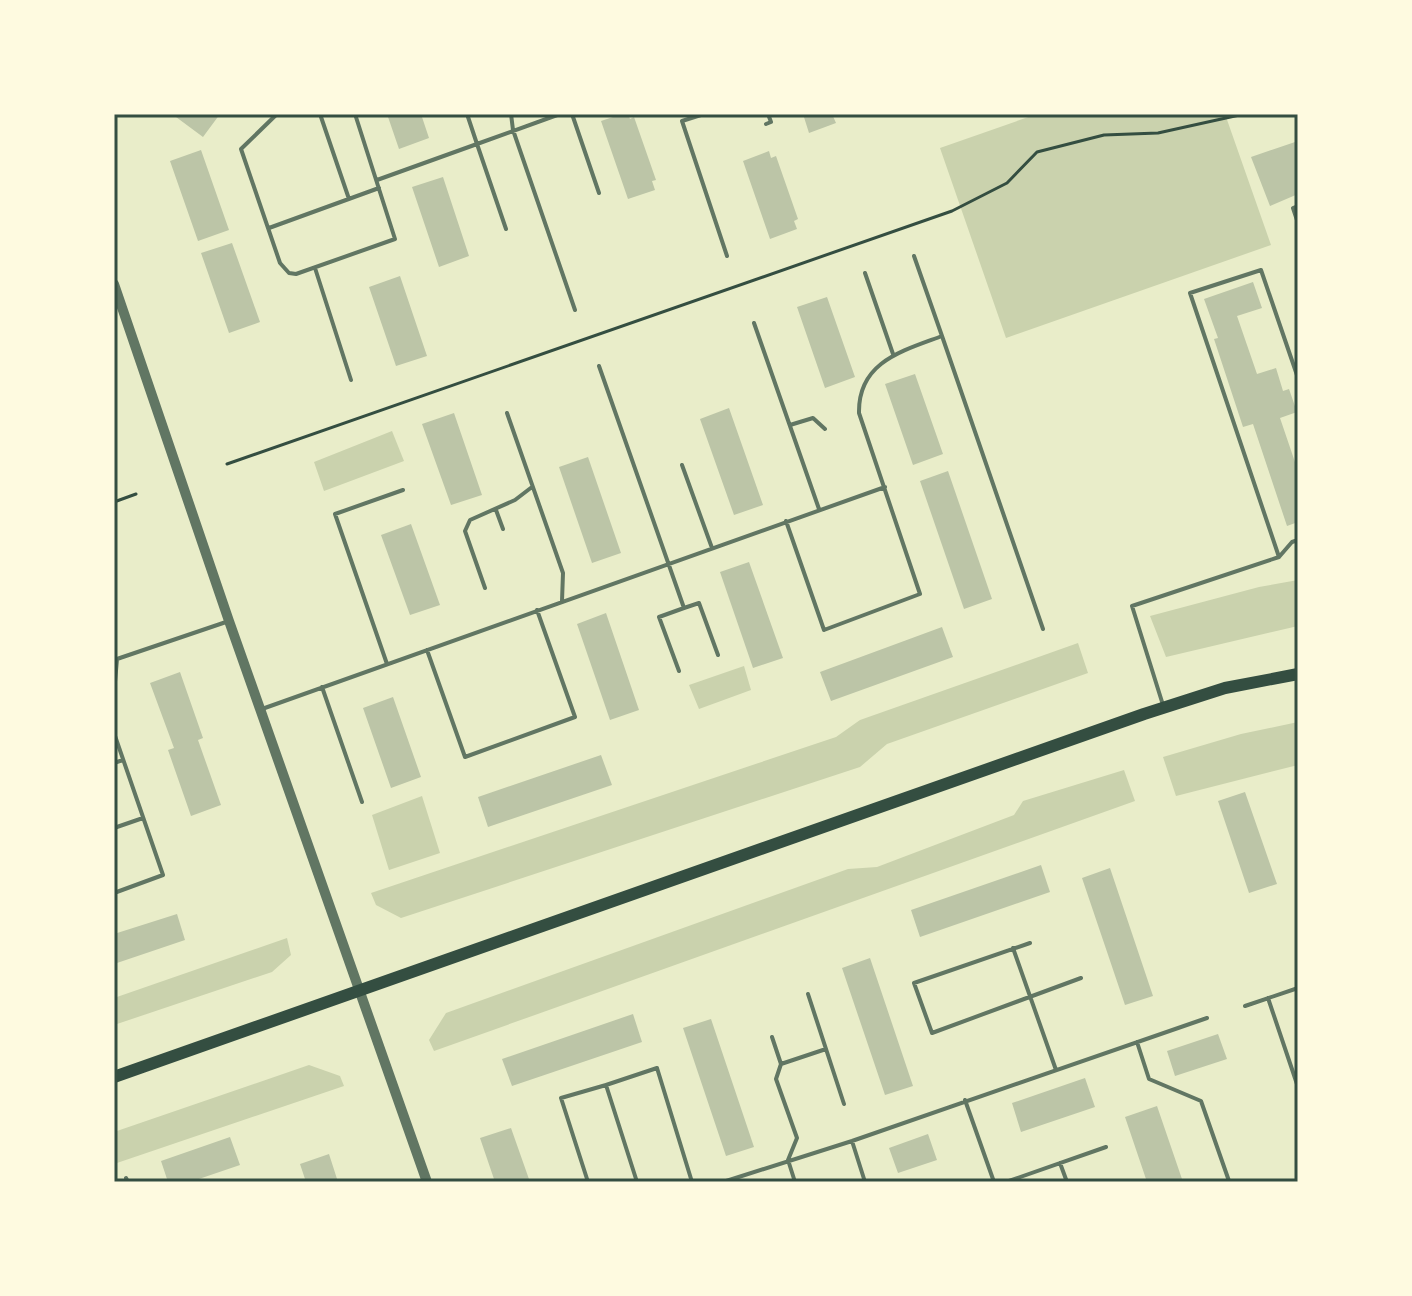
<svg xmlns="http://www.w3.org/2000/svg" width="1412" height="1296" viewBox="0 0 1412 1296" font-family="Cabin,sans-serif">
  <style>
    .green { fill: #cad2ad }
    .building { fill: #bcc5a7 }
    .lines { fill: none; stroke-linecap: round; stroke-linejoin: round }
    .path { stroke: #344e41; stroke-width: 3 }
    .service { stroke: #617663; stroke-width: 4 }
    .tertiary { stroke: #617663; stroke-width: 10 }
    .primary { stroke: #344e41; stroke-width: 12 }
    .neatline { fill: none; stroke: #344e41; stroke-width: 3 }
  </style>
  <rect width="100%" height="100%" fill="#e9edc9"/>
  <!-- green -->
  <path class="green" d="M 1037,114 L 1225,114 L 1271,245 L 1006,338 L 940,148 Z
    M 392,431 L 404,461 L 324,491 L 314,462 Z
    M 1298,580 L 1298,626 L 1166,657 L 1150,616 L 1259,587 Z
    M 1078,643 L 1088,673 L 887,744 L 860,767 L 401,918 L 376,905 L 371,893 L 836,737 L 860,720 Z
    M 744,666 L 751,690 L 699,709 L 689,685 Z
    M 1298,722 L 1298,765 L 1176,796 L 1163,757 L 1241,734 Z
    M 1124,770 L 1135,801 L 434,1051 L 429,1040 L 446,1013 L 848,869 L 877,867 L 1014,815 L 1023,801 Z
    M 422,796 L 440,853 L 389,870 L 372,815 Z
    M 287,938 L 291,955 L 272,972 L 114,1025 L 114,998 Z
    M 309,1065 L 340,1076 L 344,1086 L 114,1164 L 114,1132 Z"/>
  <!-- building -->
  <path class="building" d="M 179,114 L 220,114 L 203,137 L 176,117 Z
    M 387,114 L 421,114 L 429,138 L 399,149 Z
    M 622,114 L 628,114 L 630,119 L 634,117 L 656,180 L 652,181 L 655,190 L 628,199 L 601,121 Z
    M 803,114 L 832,114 L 836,123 L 809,133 Z
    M 1298,141 L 1298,194 L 1270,206 L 1251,157 Z
    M 201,150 L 229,230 L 198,241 L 170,161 Z
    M 769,151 L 771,158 L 776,156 L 798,219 L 794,221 L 797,229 L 770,239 L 743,161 Z
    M 443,177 L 469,256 L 439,267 L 412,187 Z
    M 232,243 L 260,322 L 229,333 L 201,253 Z
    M 400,276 L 427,356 L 396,366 L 369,287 Z
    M 1253,282 L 1262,308 L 1237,316 L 1257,374 L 1276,368 L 1283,391 L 1289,389 L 1297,412 L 1280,418 L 1298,471 L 1298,522 L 1287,526 L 1253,424 L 1243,427 L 1214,339 L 1218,338 L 1204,299 Z
    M 827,297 L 855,377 L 825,388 L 797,307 Z
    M 915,374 L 943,454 L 913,465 L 885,384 Z
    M 729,408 L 763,505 L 734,515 L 700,419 Z
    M 454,413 L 482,495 L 451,505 L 422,424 Z
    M 588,457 L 621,553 L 592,563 L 559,467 Z
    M 948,471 L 992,599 L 964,609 L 920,481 Z
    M 411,524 L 440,605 L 410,615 L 381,535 Z
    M 749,562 L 783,658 L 753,668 L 720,572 Z
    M 606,613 L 639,710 L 610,720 L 577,624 Z
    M 942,627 L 953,657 L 831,701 L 820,672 Z
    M 180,672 L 203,738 L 198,740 L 221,805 L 191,816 L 168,750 L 174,748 L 150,683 Z
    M 393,697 L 421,777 L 391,788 L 363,708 Z
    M 601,755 L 612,785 L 488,827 L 478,797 Z
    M 1245,792 L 1277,884 L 1249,893 L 1218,801 Z
    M 1041,865 L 1050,892 L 920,937 L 911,910 Z
    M 1110,868 L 1153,996 L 1125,1005 L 1082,878 Z
    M 177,914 L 185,940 L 114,964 L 114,934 Z
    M 870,958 L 913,1086 L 885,1095 L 842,968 Z
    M 633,1014 L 642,1042 L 512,1086 L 502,1059 Z
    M 711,1019 L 754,1147 L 726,1156 L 683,1028 Z
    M 1218,1034 L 1227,1059 L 1175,1076 L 1167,1051 Z
    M 1085,1078 L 1095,1107 L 1021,1132 L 1012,1103 Z
    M 1157,1106 L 1183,1182 L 1147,1182 L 1125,1117 Z
    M 511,1128 L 530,1182 L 495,1182 L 480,1138 Z
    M 928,1134 L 937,1160 L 898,1173 L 889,1148 Z
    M 230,1137 L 240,1165 L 190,1182 L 168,1182 L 161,1161 Z
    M 329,1154 L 338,1182 L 306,1182 L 300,1164 Z"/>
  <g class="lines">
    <!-- path -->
    <path class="path" d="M 227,464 L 952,211 L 1007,183 L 1037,152 L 1104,135 L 1158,133 L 1244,114
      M 114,502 L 136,494"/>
    <!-- service -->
    <path class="service" d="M 277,114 L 241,149 L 280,263 L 289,273 L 296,274 L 395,239 L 355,114
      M 320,114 L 349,199
      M 511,114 L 513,130 L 575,310
      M 572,114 L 599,193
      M 704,114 L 682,121 L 727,256
      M 766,124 L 771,122 L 768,114
      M 377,180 L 477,144 L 467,114
      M 1298,206 L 1293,208 L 1298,223
      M 269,228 L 379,188
      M 506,229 L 477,144 L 560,114
      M 914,256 L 942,336
      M 315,268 L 351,380
      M 865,273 L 893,354
      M 754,323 L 819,509
      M 599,366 L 684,608 L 699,603 L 718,655
      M 507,413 L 563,573 L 562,601
      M 790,425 L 813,418 L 825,429
      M 682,465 L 712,548
      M 496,510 L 503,529
      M 786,521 L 824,630 L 920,594 L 859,413 C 858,362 902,351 942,336 L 1043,629
      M 1279,557 L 1190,293 L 1261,270 L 1298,378
      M 485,588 L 465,531 L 470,520 L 515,500 L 532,487
      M 427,650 L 465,757 L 575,717 L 537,610
      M 114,660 L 229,621
      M 387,664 L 335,514 L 403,490
      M 679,671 L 659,617 L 684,608
      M 322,687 L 362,802
      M 114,693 L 117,659
      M 1163,705 L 1132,606 L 1279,557 L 1292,542 L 1298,540
      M 262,709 L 885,487
      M 114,733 L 163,875 L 114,893
      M 114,763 L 123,760
      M 114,828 L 143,818
      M 1030,943 L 914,983 L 932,1033 L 1081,978
      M 1013,948 L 1056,1070
      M 808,994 L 844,1104
      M 1268,998 L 1298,1087
      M 1245,1006 L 1298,988
      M 772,1037 L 781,1064
      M 1137,1042 L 1149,1079 L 1201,1101 L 1229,1181
      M 606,1085 L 657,1068 L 692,1182
      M 965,1100 L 994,1182
      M 852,1141 L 865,1182
      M 1060,1163 L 1067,1182
      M 126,1178 L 128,1182
      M 588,1182 L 561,1098 L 606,1085 L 637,1182
      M 723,1182 L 852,1141 L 1207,1018
      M 795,1182 L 788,1160 L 797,1138 L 776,1079 L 781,1064 L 826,1049
      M 1006,1182 L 1106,1147"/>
    <!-- tertiary -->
    <path class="tertiary" d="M 114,284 L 229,621 L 427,1182"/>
    <!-- primary -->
    <path class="primary" d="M 114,1077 L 1144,714 L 1225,688 L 1298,674"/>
  </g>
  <!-- border -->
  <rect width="1412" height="1296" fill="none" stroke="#fefae0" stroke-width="232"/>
  <rect x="116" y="116" width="1180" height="1064" class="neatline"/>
</svg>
